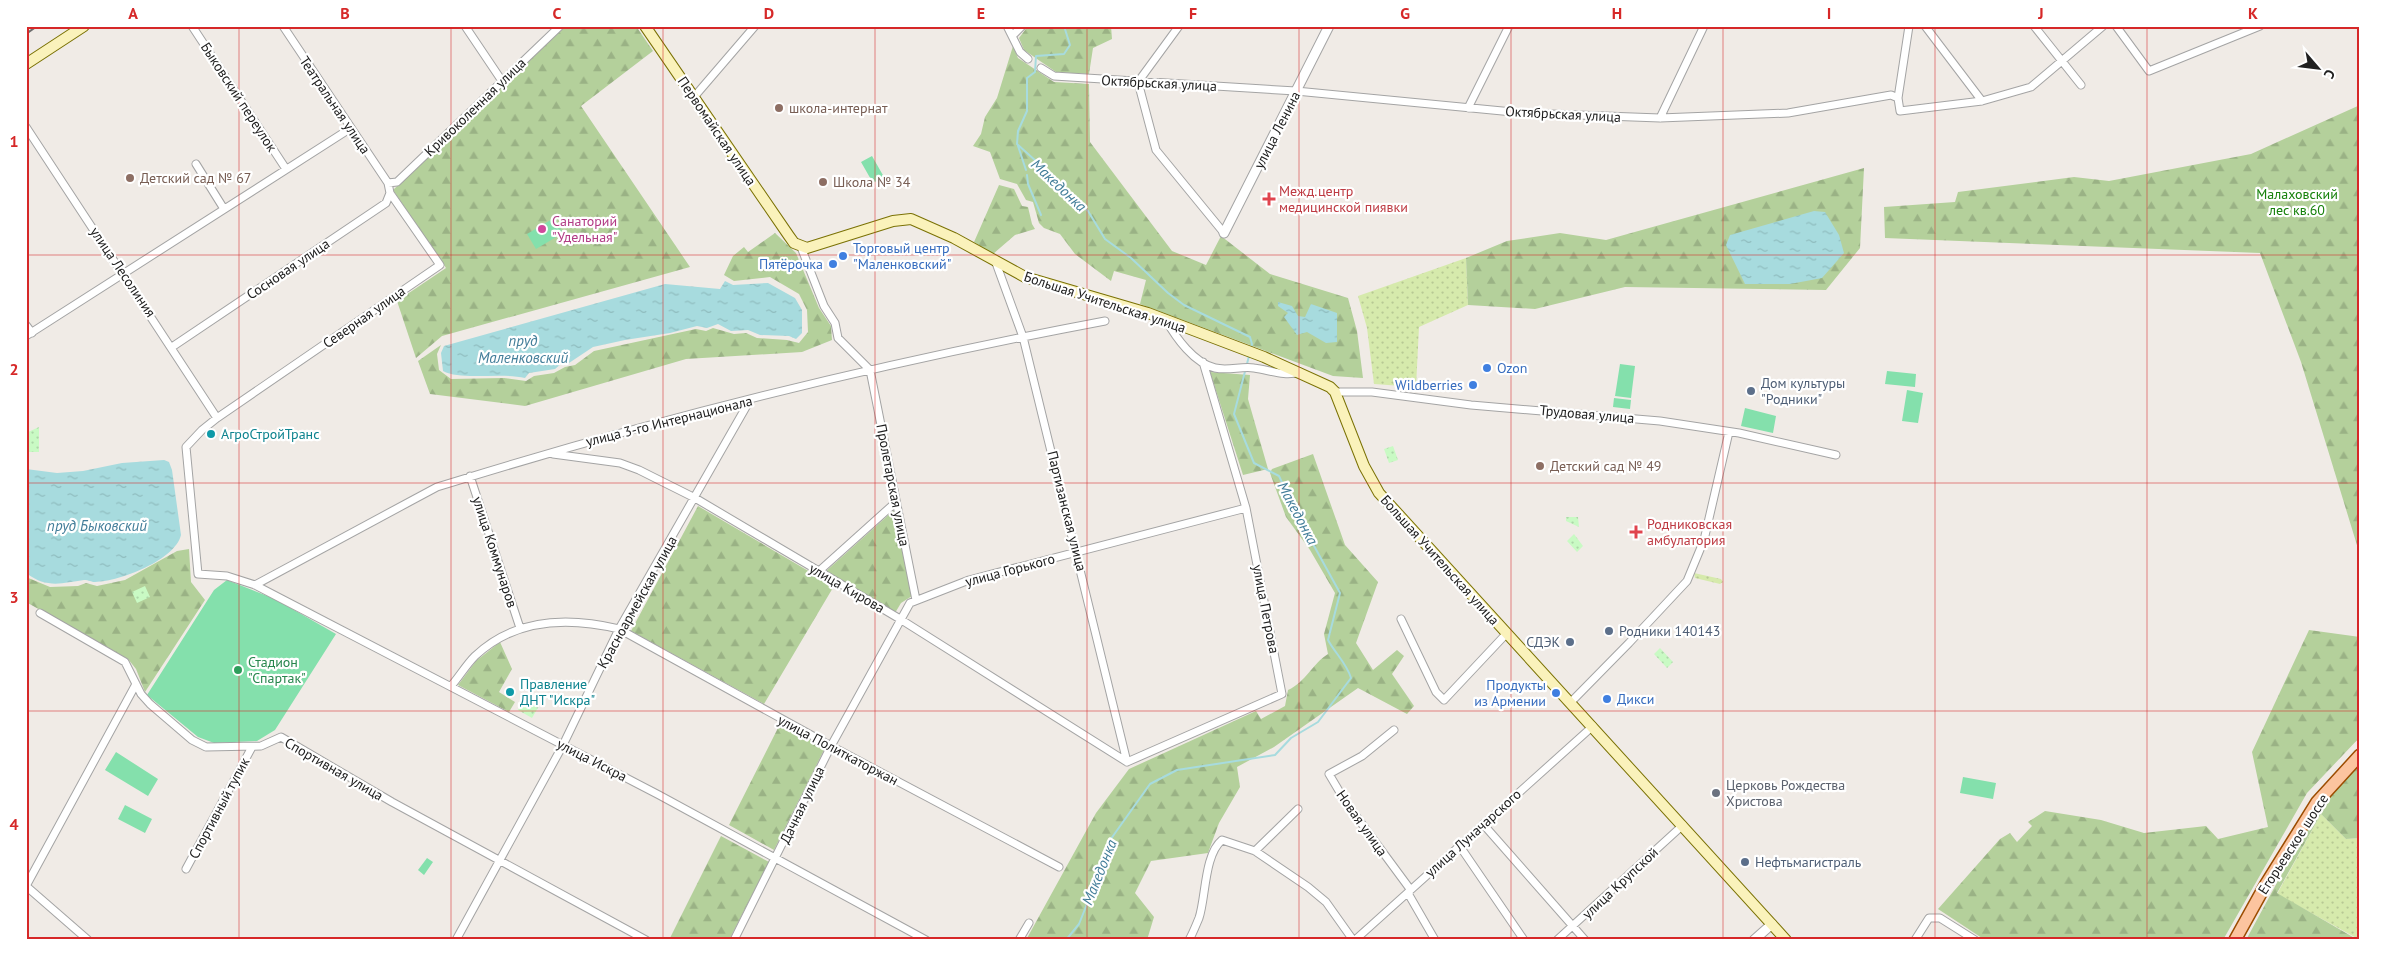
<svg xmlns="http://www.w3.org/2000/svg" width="2386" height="966" viewBox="0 0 2386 966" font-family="'PT Sans',sans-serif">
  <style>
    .grass { fill: url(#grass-dots) }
    .forest { fill: url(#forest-firs) }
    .park { fill: url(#park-dots) }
    .pitch { fill: #84e0ac }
    .water { fill: url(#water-ripples) }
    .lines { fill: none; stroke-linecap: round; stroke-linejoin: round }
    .stream { stroke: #a7dbde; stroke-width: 2 }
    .minor-casing { stroke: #a4a4a4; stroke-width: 9 }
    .tertiary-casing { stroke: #a4a4a4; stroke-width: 11 }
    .secondary-casing { stroke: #7a7104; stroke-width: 12 }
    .primary-casing { stroke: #9c4c00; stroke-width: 14 }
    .minor { stroke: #fff; stroke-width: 7 }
    .tertiary { stroke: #fff; stroke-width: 9 }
    .secondary { stroke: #faf2bb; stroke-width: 10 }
    .primary { stroke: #fcc49f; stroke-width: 11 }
    .rail { stroke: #6e6e6e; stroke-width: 2; stroke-dasharray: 10 10; stroke-linecap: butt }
    .grid { fill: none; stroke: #d62828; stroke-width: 1; stroke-opacity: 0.55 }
    .education-dot { fill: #8d6e63; stroke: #fff; stroke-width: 2 }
    .health-dot { fill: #e0444e; stroke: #fff; stroke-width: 2 }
    .hotel-dot { fill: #d1479c; stroke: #fff; stroke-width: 2 }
    .shop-dot { fill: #3f7fe0; stroke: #fff; stroke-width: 2 }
    .service-dot { fill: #5c6f8a; stroke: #fff; stroke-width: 2 }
    .culture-dot { fill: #0f9aa8; stroke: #fff; stroke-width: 2 }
    .leisure-dot { fill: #2e9e5b; stroke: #fff; stroke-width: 2 }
    .worship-dot { fill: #6b7280; stroke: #fff; stroke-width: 2 }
    .labels { text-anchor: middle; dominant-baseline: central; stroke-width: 4.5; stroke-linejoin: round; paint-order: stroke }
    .street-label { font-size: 14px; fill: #202020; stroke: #fff }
    .education-label { font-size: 14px; fill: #785e54; stroke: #fff; text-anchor: start }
    .health-label { font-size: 14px; fill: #be3a42; stroke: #fff; text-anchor: start }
    .park-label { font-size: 14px; fill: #16810b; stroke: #fff }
    .hotel-label { font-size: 14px; fill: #b23c85; stroke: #fff; text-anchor: start }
    .shop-label { font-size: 14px; fill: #366cbe; stroke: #fff; text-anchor: start }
    .service-label { font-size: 14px; fill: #4e5e75; stroke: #fff; text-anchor: start }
    .culture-label { font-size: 14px; fill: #0d838f; stroke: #fff; text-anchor: start }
    .leisure-label { font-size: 14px; fill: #27864d; stroke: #fff; text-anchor: start }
    .worship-label { font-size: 14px; fill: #5b616d; stroke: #fff; text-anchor: start }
    .water-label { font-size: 15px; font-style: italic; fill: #427d99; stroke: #fff }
    .neatline { fill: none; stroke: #d62828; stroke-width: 2 }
    .grid-label { font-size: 16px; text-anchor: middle; font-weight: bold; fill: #d62828 }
  </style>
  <defs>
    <pattern id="grass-dots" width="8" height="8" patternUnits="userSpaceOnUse" patternTransform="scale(1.25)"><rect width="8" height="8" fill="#d6eaac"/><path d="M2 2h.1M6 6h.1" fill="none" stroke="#b7c894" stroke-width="1.8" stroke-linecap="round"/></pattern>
    <pattern id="forest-firs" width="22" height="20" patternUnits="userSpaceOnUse" patternTransform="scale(1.25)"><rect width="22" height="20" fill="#b4d09b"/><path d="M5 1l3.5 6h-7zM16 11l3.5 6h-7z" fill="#9ab285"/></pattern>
    <pattern id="park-dots" width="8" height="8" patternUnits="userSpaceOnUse" patternTransform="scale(1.25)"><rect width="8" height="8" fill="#c9fac4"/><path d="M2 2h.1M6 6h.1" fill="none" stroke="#acd6a8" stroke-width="1.8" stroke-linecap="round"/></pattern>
    <pattern id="water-ripples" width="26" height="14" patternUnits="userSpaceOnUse" patternTransform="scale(1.25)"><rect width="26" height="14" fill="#a7dbde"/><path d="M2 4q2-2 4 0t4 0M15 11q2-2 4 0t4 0" fill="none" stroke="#8fbcbe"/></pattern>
  </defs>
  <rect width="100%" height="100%" fill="#f0ebe6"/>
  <!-- grass -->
  <path class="grass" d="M 1466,258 L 1468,305 L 1419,327 L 1416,387 L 1374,384 L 1367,328 L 1358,296 Z
    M 1694,573 L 1721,579 L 1723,582 L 1720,584 L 1695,578 Z
    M 2321,814 L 2346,839 L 2360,838 L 2360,940 L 2277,894 Z"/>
  <!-- forest -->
  <path class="forest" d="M 566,26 L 636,26 L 653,51 L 581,106 L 690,267 L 442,336 L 416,358 L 397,301 L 446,268 L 393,190 Z
    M 1028,26 L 1111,26 L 1112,39 L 1093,48 L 1089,74 L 1056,72 L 1024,50 L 1019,38 Z
    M 1013,46 L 1018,58 L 1054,82 L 1089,84 L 1090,142 L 1172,251 L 1206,265 L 1221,236 L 1270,274 L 1348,298 L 1357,331 L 1363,378 L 1333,376 L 1140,304 L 1146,280 L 1114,271 L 1111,281 L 1075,254 L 1060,234 L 1044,228 L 1039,223 L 1033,202 L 1026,200 L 1017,184 L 1000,179 L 990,152 L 973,146 L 981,134 L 985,117 L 997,98 Z
    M 2360,105 L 2360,555 L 2301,362 L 2260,253 L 1885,238 L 1884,207 L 1955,202 L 1958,192 L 2074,177 L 2109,181 L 2251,154 Z
    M 1864,168 L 1860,248 L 1826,290 L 1625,287 L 1535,309 L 1468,305 L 1466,258 L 1507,241 L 1560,233 L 1606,240 Z
    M 999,185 L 1014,189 L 1022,206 L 1028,207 L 1032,224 L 1035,229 L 1015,235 L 993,254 L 974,242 Z
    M 775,233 L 796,253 L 819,308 L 831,326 L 832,340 L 802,352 L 686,359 L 525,406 L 430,394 L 418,361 L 441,345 L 437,354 L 439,370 L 451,379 L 504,378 L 526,381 L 534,376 L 554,373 L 565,367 L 575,365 L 594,351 L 696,329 L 706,331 L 713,328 L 734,334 L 746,333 L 757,338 L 787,340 L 799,343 L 808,332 L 807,310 L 799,294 L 770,277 L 734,281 L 724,275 L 733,256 L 744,247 L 748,252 Z
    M 1210,372 L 1250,375 L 1248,399 L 1268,469 L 1243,475 Z
    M 1313,454 L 1345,545 L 1378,582 L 1356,643 L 1373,670 L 1397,650 L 1404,656 L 1392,674 L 1414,706 L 1407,714 L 1358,688 L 1274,747 L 1237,767 L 1240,787 L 1219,823 L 1208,853 L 1151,861 L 1135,893 L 1154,917 L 1147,940 L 1026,940 L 1096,813 L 1129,769 L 1256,711 L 1261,719 L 1285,706 L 1288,690 C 1306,682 1312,664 1328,654 L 1324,634 L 1335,593 L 1310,550 L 1286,517 L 1270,473 L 1272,469 Z
    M 698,506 L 834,586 L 764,704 L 631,631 Z
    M 894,510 L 912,596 L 901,603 L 895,613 L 825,572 Z
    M 189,549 L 191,582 L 205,600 L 145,692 L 136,669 L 128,659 L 26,602 L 26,577 L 50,587 L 78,586 L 86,583 L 97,586 L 125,580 L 177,551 Z
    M 2309,630 L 2360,637 L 2360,737 L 2307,793 L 2223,940 L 1985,940 L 1938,909 L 2000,839 L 2010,833 L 2017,842 L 2032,826 L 2028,822 L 2045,811 L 2101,820 L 2144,833 L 2206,826 L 2218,839 L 2268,827 L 2252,752 Z
    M 500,642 L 512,669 L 499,692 L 515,702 L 509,712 L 458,685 L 476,661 Z
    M 780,724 L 825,748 L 774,850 L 729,825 Z
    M 2360,761 L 2360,838 L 2346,839 L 2321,814 L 2277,893 L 2358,940 L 2246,940 L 2319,805 Z
    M 721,836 L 769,862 L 729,940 L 669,940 Z"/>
  <!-- park -->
  <path class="park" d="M 39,427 L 39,452 L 26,452 L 26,433 Z
    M 1393,446 L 1398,460 L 1389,463 L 1384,449 Z
    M 1566,517 L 1578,517 L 1579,527 L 1566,521 Z
    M 1574,534 L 1583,546 L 1577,552 L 1567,541 Z
    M 145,586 L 150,597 L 137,603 L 132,592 Z
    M 1660,648 L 1673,662 L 1667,668 L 1654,654 Z
    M 525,698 L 539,706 L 532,718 L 518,710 Z"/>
  <!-- pitch -->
  <path class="pitch" d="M 872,156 L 884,177 L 873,183 L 861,162 Z
    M 554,218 L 563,233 L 536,249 L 527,234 Z
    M 1620,364 L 1635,366 L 1631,398 L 1615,396 Z
    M 1887,371 L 1916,374 L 1915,387 L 1885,384 Z
    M 1907,390 L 1923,393 L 1918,423 L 1902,421 Z
    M 1614,398 L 1631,400 L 1630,409 L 1613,407 Z
    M 1745,408 L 1776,416 L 1773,433 L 1741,426 Z
    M 227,580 L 275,599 L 336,634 L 275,730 L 257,741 L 214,743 L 198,737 L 147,695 L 214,590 Z
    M 116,752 L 158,779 L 148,796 L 105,770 Z
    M 1963,777 L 1996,783 L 1993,799 L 1960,793 Z
    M 125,805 L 152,819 L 145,833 L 118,819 Z
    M 427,858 L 433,862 L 424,875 L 418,870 Z"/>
  <!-- water -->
  <path class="water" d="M 1814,211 L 1825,212 L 1839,235 L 1844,253 L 1822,278 L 1790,284 L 1745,284 L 1726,245 L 1730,235 Z
    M 725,281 L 733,285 L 768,283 L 795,298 L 802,310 L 802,333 L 796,339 L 789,336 L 760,335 L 748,330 L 731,331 L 718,324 L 707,328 L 697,326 L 670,333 L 625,340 L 593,347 L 569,363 L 561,364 L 555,369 L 529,373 L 525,378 C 501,372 461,381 443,371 L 441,353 L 444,346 L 665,284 L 720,289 Z
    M 1278,302 L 1292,306 L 1298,316 L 1305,317 L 1311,304 L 1337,313 L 1337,342 L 1326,343 L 1307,332 L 1297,335 L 1284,317 L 1288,313 L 1278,306 Z
    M 164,460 L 169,462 L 172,470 L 181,535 C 175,560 121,581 95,582 C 91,582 89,580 84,580 C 62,583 47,589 26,573 L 26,469 L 57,473 L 83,471 L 122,463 Z"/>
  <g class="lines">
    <!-- stream -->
    <path class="stream" d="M 1064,26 L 1070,45 L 1064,54 L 1036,56 L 1035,72 L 1027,78 L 1027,111 L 1018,131 L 1017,144 L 1037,162 L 1050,180 L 1088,211 L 1105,239 L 1131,258 L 1168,293 L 1184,305 L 1250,337 L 1252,344 L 1251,349
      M 1018,146 L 1026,170
      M 1027,175 L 1028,184 L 1041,215
      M 1066,940 L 1079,924 L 1099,874 L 1108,843 L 1150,784 L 1177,770 L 1275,755 L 1291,738 L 1318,722 L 1351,678 C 1347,664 1335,653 1328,640 L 1340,593 L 1297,515 L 1279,476 L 1254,463 L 1234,414 L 1249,356"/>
    <!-- minor casing -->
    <g class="minor-casing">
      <path id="minor" d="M 192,26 L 286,169
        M 465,26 L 502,81
        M 1007,26 L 1020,52 L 1028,59
        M 1179,26 L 1138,82 L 1156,150 L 1224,233
        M 1925,26 L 1982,101
        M 2034,26 L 2081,85
        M 2116,26 L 2149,71 L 2260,26
        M 1013,35 L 1022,26
        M 1041,68 L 1054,76 L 1296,91 L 1523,113 L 1660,118 L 1788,113 L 1891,95 L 1898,98 L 1900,111 L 1982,101 L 2031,87 L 2103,26
        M 694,97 L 755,26
        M 1898,98 L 1909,26
        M 1468,108 L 1509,26
        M 1660,118 L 1704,26
        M 26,127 L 217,418
        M 196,164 L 224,209
        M 388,183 L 397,182 L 560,26
        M 390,193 L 440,265 L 217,418 L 202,430 L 186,447 L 198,574 L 227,576 L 255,585 L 659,795 L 926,940
        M 801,247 L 824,306 L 835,323 L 838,338 L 870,370 L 916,600
        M 996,263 L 1023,337 L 1127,762
        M 1166,320 C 1176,338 1194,363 1215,368 C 1228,371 1242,366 1254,368 C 1270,370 1284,377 1300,372
        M 26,325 L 32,333
        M 26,336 L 351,128
        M 172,347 L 386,203 L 390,193 L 388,183 L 283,26
        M 1335,392 L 1372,392 L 1471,405 L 1660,421 L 1739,433 L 1836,455
        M 553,454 L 620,463 L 639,470 L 695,498 L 900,619 L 1127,762
        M 470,476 L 520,628
        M 818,572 L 896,502
        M 255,585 L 409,502 L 437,487 L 460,480 C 671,415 887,362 1105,321
        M 40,613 L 125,662 L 141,694 L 150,704 L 192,740 L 206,747 L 261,746 L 281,737 L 392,802 L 646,940
        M 1401,619 L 1436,692 L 1444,700 L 1507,633
        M 451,686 C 459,677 466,665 475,656 C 515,618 569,617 619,629 L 831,746 L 1059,867
        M 1571,702 L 1629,643 L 1687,581 L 1704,540 L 1729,432
        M 1394,730 L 1362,756 L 1329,774 L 1345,801 L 1410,889 L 1409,895 L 1435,940
        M 1127,762 L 1282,694 L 1246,508 L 1203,362
        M 1483,824 L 1585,940
        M 1459,845 L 1524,940
        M 1255,851 L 1298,809
        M 186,869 L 252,747
        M 26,886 L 136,684
        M 26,886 L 88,940
        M 456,940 L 563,745 L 619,629 L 750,400
        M 734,940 L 831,746 L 910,603 L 969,580 L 1246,508
        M 1019,940 L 1029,923
        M 1189,940 C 1193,933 1196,925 1199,918 C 1206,897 1204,855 1222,840 L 1255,851 L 1308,887 L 1326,902 L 1353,940
        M 1355,940 L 1593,726
        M 1557,940 L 1683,825
        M 1915,940 L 1929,918 L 1940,918 L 1975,940"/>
    </g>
    <!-- tertiary casing -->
    <g class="tertiary-casing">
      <path id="tertiary" d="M 1224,233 L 1329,26
        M 1754,940 L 1772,924"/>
    </g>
    <!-- secondary casing -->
    <g class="secondary-casing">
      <path id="secondary" d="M 645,26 L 789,236 L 794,243 L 807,248 L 893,221 L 911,219 L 954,238 L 1025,277 L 1148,313 L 1264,357 L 1330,387 L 1335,392 L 1364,466 L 1379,493 L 1786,940
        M 26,64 L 84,26"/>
    </g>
    <!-- primary casing -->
    <g class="primary-casing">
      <path id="primary" d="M 2235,940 L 2266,884 L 2317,802 L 2360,755"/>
    </g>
    <!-- minor -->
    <use href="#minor" class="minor"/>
    <!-- tertiary -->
    <use href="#tertiary" class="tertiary"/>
    <!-- secondary -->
    <use href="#secondary" class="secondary"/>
    <!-- primary -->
    <use href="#primary" class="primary"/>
    <!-- rail -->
    <path class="rail" d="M 26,34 L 37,26"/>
  </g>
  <!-- grid -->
  <path class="grid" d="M 239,26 L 239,940M 451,26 L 451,940M 663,26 L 663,940M 875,26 L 875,940M 1087,26 L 1087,940M 1299,26 L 1299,940M 1511,26 L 1511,940M 1723,26 L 1723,940M 1935,26 L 1935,940M 2147,26 L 2147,940M 26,255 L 2360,255M 26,483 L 2360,483M 26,711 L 2360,711"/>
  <!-- markers -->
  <g class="education-dot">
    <circle cx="779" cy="108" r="5"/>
    <circle cx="130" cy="178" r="5"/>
    <circle cx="823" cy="182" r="5"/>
    <circle cx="1540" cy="466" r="5"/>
  </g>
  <g class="health-dot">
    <path d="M1266.5 191.5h5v5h5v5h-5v5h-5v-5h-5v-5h5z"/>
    <path d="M1633.5 524.5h5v5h5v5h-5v5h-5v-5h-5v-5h5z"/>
  </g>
  <circle class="hotel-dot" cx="542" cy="229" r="5"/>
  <g class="shop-dot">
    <circle cx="843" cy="256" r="5"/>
    <circle cx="833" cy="264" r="5"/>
    <circle cx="1487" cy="368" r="5"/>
    <circle cx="1473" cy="385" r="5"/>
    <circle cx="1556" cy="693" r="5"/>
    <circle cx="1607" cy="699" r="5"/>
  </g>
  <g class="service-dot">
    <circle cx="1751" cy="391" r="5"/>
    <circle cx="1609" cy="631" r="5"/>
    <circle cx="1570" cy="642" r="5"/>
    <circle cx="1745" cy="862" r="5"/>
  </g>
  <g class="culture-dot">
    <circle cx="211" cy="434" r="5"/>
    <circle cx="510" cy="692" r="5"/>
  </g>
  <circle class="leisure-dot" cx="238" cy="670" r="5"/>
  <circle class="worship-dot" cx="1716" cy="793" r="5"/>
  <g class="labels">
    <!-- street labels -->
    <g class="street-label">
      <text transform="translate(1159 83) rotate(3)">Октябрьская улица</text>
      <text transform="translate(239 97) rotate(57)">Быковский переулок</text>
      <text transform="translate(335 105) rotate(56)">Театральная улица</text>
      <text transform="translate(475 107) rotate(-44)">Кривоколенная улица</text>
      <text transform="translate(1563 114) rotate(3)">Октябрьская улица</text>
      <text transform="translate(1277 130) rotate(-63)">улица Ленина</text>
      <text transform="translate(717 131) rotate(56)">Первомайская улица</text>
      <text transform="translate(288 269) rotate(-34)">Сосновая улица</text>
      <text transform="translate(123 272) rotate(56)">улица Лесолиния</text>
      <text transform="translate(1105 302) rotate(18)">Большая Учительская улица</text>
      <text transform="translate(364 317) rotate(-35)">Северная улица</text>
      <text transform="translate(1587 414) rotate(5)">Трудовая улица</text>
      <text transform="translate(669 421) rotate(-14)">улица 3-го Интернационала</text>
      <text transform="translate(893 485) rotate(79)">Пролетарская улица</text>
      <text transform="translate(1067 511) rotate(76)">Партизанская улица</text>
      <text transform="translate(495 552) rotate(72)">улица Коммунаров</text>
      <text transform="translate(1440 560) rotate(48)">Большая Учительская улица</text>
      <text transform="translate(1010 570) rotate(-15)">улица Горького</text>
      <text transform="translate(847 588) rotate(30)">улица Кирова</text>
      <text transform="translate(637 602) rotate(-61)">Красноармейская улица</text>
      <text transform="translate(1266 609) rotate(79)">улица Петрова</text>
      <text transform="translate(838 750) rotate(28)">улица Политкаторжан</text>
      <text transform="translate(592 760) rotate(27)">улица Искра</text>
      <text transform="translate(334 769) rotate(30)">Спортивная улица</text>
      <text transform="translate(802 805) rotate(-64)">Дачная улица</text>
      <text transform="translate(219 808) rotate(-62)">Спортивный тупик</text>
      <text transform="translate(1362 823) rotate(55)">Новая улица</text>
      <text transform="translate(1473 833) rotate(-42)">улица Луначарского</text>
      <text transform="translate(2293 844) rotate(-57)">Егорьевское шоссе</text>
      <text transform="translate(1620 883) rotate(-43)">улица Крупской</text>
    </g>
    <!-- education labels -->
    <g class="education-label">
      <text x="789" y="108">школа-интернат</text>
      <text x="140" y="178">Детский сад № 67</text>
      <text x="833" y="182">Школа № 34</text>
      <text x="1550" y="466">Детский сад № 49</text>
    </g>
    <!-- health labels -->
    <g class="health-label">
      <text x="1279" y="191">Межд.центр<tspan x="1279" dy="16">медицинской пиявки</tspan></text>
      <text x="1647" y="524">Родниковская<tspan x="1647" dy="16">амбулатория</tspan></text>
    </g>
    <!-- park labels -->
    <g class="park-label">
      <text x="2297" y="194">Малаховский<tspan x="2297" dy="16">лес кв.60</tspan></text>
    </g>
    <!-- hotel labels -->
    <g class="hotel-label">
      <text x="552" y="221">Санаторий<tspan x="552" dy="16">"Удельная"</tspan></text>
    </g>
    <!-- shop labels -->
    <g class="shop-label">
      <text x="853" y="248">Торговый центр<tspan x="853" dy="16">"Маленковский"</tspan></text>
      <text x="823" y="264" text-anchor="end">Пятёрочка</text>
      <text x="1497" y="368">Ozon</text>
      <text x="1463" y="385" text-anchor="end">Wildberries</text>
      <text x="1546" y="685" text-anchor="end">Продукты<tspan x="1546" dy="16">из Армении</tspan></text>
      <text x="1617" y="699">Дикси</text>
    </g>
    <!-- service labels -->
    <g class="service-label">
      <text x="1761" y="383">Дом культуры<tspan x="1761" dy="16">"Родники"</tspan></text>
      <text x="1619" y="631">Родники 140143</text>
      <text x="1560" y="642" text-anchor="end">СДЭК</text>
      <text x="1755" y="862">Нефтьмагистраль</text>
    </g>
    <!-- culture labels -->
    <g class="culture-label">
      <text x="221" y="434">АгроСтройТранс</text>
      <text x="520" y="684">Правление<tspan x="520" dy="16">ДНТ "Искра"</tspan></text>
    </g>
    <!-- leisure labels -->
    <g class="leisure-label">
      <text x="248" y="662">Стадион<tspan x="248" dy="16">"Спартак"</tspan></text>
    </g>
    <!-- worship labels -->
    <g class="worship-label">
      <text x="1726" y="785">Церковь Рождества<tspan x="1726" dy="16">Христова</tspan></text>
    </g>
    <!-- water labels -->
    <g class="water-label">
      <text transform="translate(1059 185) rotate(43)">Македонка</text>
      <text x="523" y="340">пруд<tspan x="523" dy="17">Маленковский</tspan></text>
      <text transform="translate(1298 513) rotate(62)">Македонка</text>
      <text x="97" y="525">пруд Быковский</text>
      <text transform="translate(1099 872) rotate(-68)">Македонка</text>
    </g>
  </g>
  <!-- border -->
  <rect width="2386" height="966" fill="none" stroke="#ffffff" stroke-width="55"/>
  <!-- north arrow -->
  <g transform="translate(2318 68) rotate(118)" stroke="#ffffff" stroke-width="4" paint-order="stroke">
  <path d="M0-4L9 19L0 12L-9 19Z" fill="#202020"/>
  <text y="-8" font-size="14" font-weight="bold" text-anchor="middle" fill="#202020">С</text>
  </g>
  <rect x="28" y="28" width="2330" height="910" class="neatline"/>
  <g class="grid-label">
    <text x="133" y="19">A</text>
    <text x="345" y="19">B</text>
    <text x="557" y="19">C</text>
    <text x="769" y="19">D</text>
    <text x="981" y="19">E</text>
    <text x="1193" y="19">F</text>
    <text x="1405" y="19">G</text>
    <text x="1617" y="19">H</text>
    <text x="1829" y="19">I</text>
    <text x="2041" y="19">J</text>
    <text x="2253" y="19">K</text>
    <text x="14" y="147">1</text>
    <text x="14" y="375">2</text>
    <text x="14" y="603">3</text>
    <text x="14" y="830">4</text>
  </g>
</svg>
